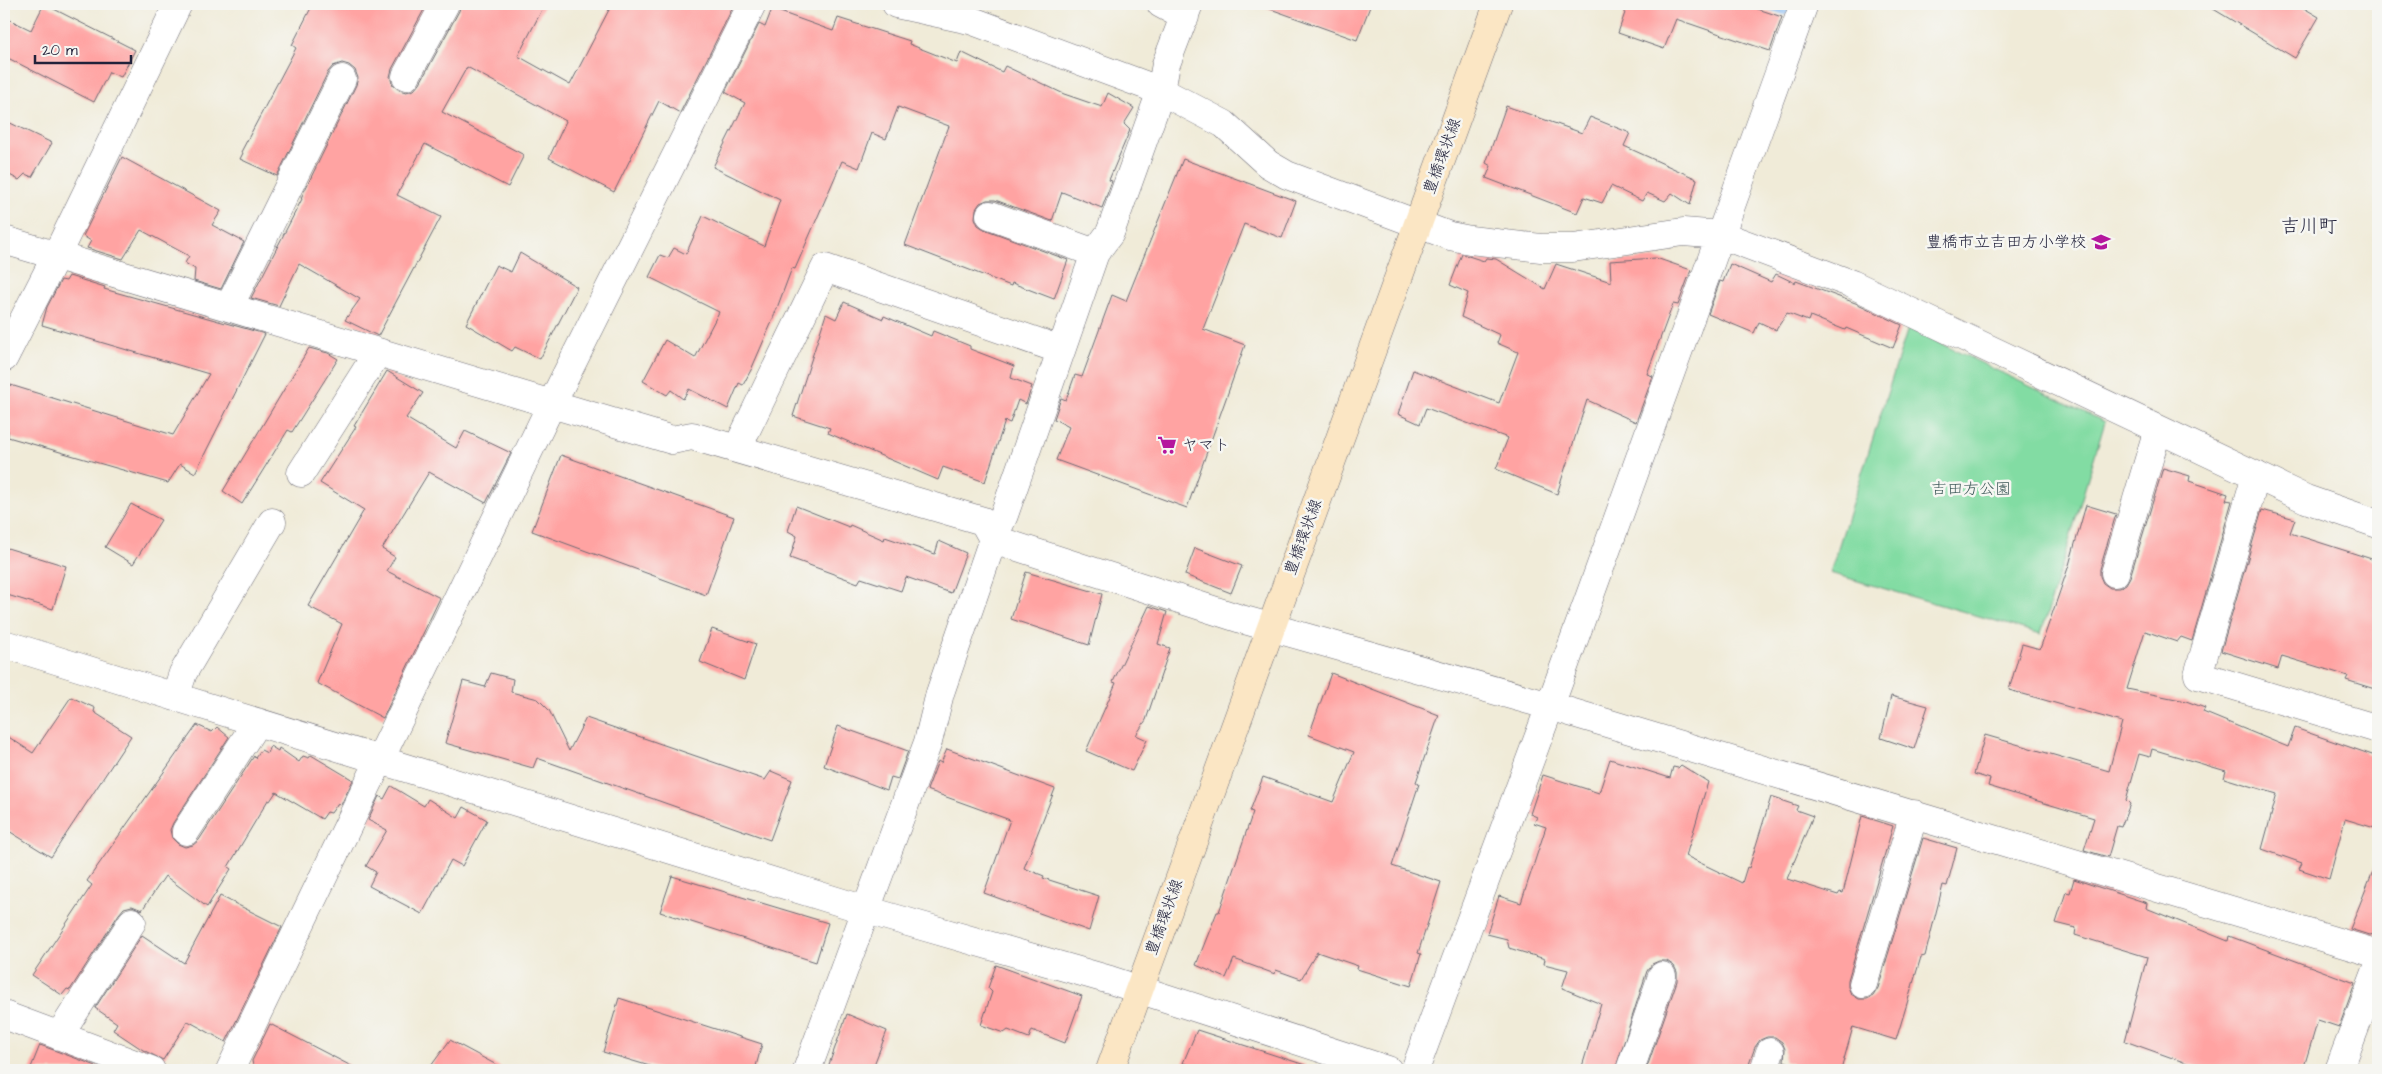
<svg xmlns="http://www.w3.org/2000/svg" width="2382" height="1074" viewBox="0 0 2382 1074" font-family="'Architects Daughter','Klee One',sans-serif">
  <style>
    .green { fill: #82dca3; stroke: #527f6f }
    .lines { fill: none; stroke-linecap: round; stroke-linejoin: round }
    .stream { stroke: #85baf4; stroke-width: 10 }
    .building { fill: #ffa3a2 }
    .minor-casing { stroke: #6a6872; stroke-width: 29 }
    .secondary-casing { stroke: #6a6872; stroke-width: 29 }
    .minor { stroke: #fff; stroke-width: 28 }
    .secondary { stroke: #fbe6c4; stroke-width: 28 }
    .labels { text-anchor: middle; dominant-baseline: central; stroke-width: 5; stroke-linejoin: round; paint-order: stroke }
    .street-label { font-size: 16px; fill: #22223b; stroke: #f6f6f2 }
    .poi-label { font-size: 16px; fill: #22223b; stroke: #f6f6f2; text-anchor: end }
    .park-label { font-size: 16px; fill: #3f5a5a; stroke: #f6f6f2 }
    .quarter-label { font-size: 19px; fill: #22223b; stroke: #f6f6f2 }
  </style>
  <rect width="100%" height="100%" fill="#f6f6f2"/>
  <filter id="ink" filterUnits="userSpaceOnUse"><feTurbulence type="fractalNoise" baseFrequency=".02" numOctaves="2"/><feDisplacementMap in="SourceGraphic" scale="10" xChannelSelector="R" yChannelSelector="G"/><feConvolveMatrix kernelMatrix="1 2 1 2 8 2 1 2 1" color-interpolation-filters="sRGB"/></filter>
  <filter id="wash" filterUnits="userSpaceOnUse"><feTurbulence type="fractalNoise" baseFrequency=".0096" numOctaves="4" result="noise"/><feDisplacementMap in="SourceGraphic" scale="20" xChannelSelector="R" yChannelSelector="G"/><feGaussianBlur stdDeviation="1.12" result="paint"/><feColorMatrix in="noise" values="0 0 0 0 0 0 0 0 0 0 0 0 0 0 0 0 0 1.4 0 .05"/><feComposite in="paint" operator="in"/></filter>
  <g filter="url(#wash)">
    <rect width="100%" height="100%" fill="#f0ebd8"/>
    <!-- green -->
    <path class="green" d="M 1908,328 L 2105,422 L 2041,634 L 1830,573 Z"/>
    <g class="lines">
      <!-- stream -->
      <path class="stream" d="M 1768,4 L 1785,10 L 1787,4"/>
    </g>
    <g id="blocks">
      <!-- building -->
      <path class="building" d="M 44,4 L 135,50 L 121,77 L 109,72 L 94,102 L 4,56 L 4,17 L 31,30 Z
        M 313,4 L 427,4 L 392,69 L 390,77 L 393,85 L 399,90 L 406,92 L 414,90 L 420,83 L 459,11 L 461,4 L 545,4 L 518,56 L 570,85 L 612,4 L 724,4 L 732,9 L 680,113 L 659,101 L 614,192 L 549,158 L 566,121 L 467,67 L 442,112 L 524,155 L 508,187 L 425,144 L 397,195 L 441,217 L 378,336 L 345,320 L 360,299 L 299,264 L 279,306 L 251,298 L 302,199 L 301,198 L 356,85 L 358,78 L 355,70 L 349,65 L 342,63 L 333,66 L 328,72 L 277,176 L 240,159 L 243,153 L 241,152 L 296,48 L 292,45 Z
        M 1266,4 L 1371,4 L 1357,40 L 1265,7 Z
        M 1628,4 L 1743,4 L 1782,17 L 1770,51 L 1676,19 L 1664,49 L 1618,33 Z
        M 2205,4 L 2297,4 L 2319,17 L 2295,58 Z
        M 772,9 L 833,31 L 838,18 L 910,41 L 909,44 L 957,63 L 961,52 L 1002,72 L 1005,66 L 1064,94 L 1102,107 L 1108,93 L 1134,108 L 1124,124 L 1130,130 L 1109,180 L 1112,181 L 1102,208 L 1062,192 L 1052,221 L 995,200 L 987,200 L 980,203 L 976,209 L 975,218 L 978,225 L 984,229 L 1068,260 L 1054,299 L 1012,283 L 1011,286 L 905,245 L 949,126 L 898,107 L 886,139 L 872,133 L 859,168 L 842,161 L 795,269 L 792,268 L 771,324 L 751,370 L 743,385 L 739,383 L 728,409 L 689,389 L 683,399 L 671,390 L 667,395 L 643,381 L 665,340 L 695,358 L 719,312 L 649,277 L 660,255 L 668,258 L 674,248 L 686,254 L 703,216 L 764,246 L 780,200 L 713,167 L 745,103 L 725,92 L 759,24 L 765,27 Z
        M 1506,106 L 1582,133 L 1590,117 L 1630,133 L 1624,146 L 1697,179 L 1690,205 L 1672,193 L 1665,201 L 1647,193 L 1642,201 L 1611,186 L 1602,203 L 1584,197 L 1577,213 L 1486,178 L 1491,166 L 1486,163 Z
        M 4,120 L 52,143 L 32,177 L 25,174 L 19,180 L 4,172 Z
        M 122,157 L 221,211 L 212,225 L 244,242 L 221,289 L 194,281 L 195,269 L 185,263 L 189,256 L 141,230 L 123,259 L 87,248 L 91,241 L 83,236 Z
        M 1183,159 L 1296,201 L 1282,238 L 1244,224 L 1203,329 L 1245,345 L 1187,508 L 1056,460 L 1069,427 L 1054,419 L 1061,398 L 1066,400 L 1075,375 L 1082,377 L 1112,295 L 1126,301 Z
        M 520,253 L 577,287 L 540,359 L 515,347 L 512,351 L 466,324 L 496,265 L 511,272 Z
        M 1462,254 L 1484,261 L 1486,258 L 1496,259 L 1545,289 L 1556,264 L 1611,282 L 1610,261 L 1656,258 L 1691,270 L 1678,305 L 1673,304 L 1647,374 L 1653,376 L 1636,422 L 1587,400 L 1557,494 L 1496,469 L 1508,438 L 1426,408 L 1420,424 L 1398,414 L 1413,370 L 1499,403 L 1518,352 L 1497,343 L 1500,335 L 1461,317 L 1468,293 L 1450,285 Z
        M 1730,264 L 1771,282 L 1776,274 L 1795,283 L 1796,281 L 1858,304 L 1902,325 L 1893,348 L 1846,328 L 1845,330 L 1810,316 L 1808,321 L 1787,313 L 1776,330 L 1759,322 L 1754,333 L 1708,314 L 1720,281 L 1723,282 Z
        M 69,276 L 105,287 L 104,289 L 265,334 L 195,473 L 180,464 L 168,483 L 8,437 L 8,430 L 4,429 L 4,383 L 173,435 L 209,374 L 42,325 L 47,307 L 61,280 L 66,281 Z
        M 844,302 L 883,319 L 884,316 L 931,336 L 933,331 L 970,346 L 970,349 L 1014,366 L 1011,378 L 1032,386 L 1026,404 L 1018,400 L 1010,423 L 1005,421 L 985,482 L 943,467 L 938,480 L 828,433 L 830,428 L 793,416 L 826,314 L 836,319 Z
        M 309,348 L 328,353 L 338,359 L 292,432 L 288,430 L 242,504 L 223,491 Z
        M 387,371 L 423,393 L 406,418 L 456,448 L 465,431 L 511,453 L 486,503 L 429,472 L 382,549 L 395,557 L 387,571 L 440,598 L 383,718 L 317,683 L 342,624 L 308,606 L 364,510 L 320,483 L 356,427 L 354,426 Z
        M 561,455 L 734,517 L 706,595 L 532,531 Z
        M 2163,468 L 2190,476 L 2189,481 L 2228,494 L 2226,500 L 2232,501 L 2192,641 L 2181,637 L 2177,642 L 2145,631 L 2127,689 L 2186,701 L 2205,708 L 2203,712 L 2288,747 L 2295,728 L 2378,757 L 2378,829 L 2345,819 L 2329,879 L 2299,869 L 2302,863 L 2262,849 L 2277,794 L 2224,778 L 2226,771 L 2152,749 L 2150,757 L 2139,754 L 2126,800 L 2130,804 L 2121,827 L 2117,826 L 2108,857 L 2084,850 L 2094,818 L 1988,786 L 1990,779 L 1974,774 L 1985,735 L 2109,771 L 2122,722 L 2009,690 L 2022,644 L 2040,649 L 2069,565 L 2086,505 L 2116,514 L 2100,569 L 2100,576 L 2103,583 L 2110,588 L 2119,588 L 2126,584 L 2130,577 Z
        M 131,504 L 161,520 L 133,564 L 105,547 Z
        M 796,506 L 849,527 L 850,525 L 884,540 L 885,537 L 935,554 L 939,541 L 966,553 L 951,593 L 906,577 L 901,591 L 861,578 L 858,583 L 790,558 L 797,536 L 788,531 Z
        M 2262,510 L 2295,519 L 2290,533 L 2378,561 L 2378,690 L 2346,680 L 2348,676 L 2282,656 L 2278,669 L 2221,651 Z
        M 4,547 L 66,566 L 53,609 L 4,594 Z
        M 1195,548 L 1242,566 L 1231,593 L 1185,575 Z
        M 1026,572 L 1102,594 L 1089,645 L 1011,619 Z
        M 1149,606 L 1167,612 L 1158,644 L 1170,648 L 1146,720 L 1136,735 L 1147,740 L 1132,771 L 1086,751 L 1116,683 L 1113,682 Z
        M 712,629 L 756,644 L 744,680 L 700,662 Z
        M 491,673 L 513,679 L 511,692 L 538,699 L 549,710 L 569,751 L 586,718 L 765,780 L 771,771 L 792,780 L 770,840 L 537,758 L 533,768 L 445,743 L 463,681 L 485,687 Z
        M 1331,673 L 1439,715 L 1416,782 L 1419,784 L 1392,866 L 1441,882 L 1418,953 L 1421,954 L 1411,986 L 1357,969 L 1358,966 L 1317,952 L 1301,979 L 1276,970 L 1275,974 L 1234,959 L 1226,978 L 1196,965 L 1217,912 L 1219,912 L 1253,812 L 1250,811 L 1263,777 L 1333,802 L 1354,752 L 1309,735 Z
        M 1891,696 L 1928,706 L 1914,749 L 1881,738 Z
        M 71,697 L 95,708 L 94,712 L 131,736 L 51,857 L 4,828 L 4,734 L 33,753 Z
        M 197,725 L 212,732 L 217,727 L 229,737 L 173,823 L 170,830 L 172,838 L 178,844 L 185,847 L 193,845 L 199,840 L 254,756 L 255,758 L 261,750 L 267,753 L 270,746 L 278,751 L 279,748 L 299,762 L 303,756 L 309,758 L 311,755 L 353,780 L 341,805 L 338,803 L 331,813 L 327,812 L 322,819 L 276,792 L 270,801 L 268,800 L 228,867 L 231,869 L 207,907 L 165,876 L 142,910 L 132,906 L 124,908 L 119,914 L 70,990 L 67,989 L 62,995 L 32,975 L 92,885 L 87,881 Z
        M 838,726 L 908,751 L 898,779 L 891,777 L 887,790 L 824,766 Z
        M 947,749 L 1055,789 L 1024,868 L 1044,876 L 1043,878 L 1099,896 L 1089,931 L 984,893 L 1010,820 L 927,790 L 938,761 L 941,763 Z
        M 1610,759 L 1670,778 L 1673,767 L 1678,768 L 1681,765 L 1708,782 L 1686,856 L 1742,883 L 1747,867 L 1749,868 L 1771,797 L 1798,806 L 1796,810 L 1813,816 L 1787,879 L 1838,895 L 1840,892 L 1843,893 L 1862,816 L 1893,826 L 1848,980 L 1848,987 L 1851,994 L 1859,999 L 1867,999 L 1873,996 L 1878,988 L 1923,838 L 1957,848 L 1947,886 L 1943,885 L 1925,956 L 1921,957 L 1896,1040 L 1853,1027 L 1841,1070 L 1810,1070 L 1784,1061 L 1785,1049 L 1782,1042 L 1775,1037 L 1767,1037 L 1760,1040 L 1755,1047 L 1747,1070 L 1646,1070 L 1677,981 L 1677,972 L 1674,966 L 1667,961 L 1659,961 L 1652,964 L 1647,971 L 1615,1070 L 1581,1070 L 1601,1004 L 1562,988 L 1568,970 L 1544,964 L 1545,959 L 1509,948 L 1507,939 L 1487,934 L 1499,896 L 1521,903 L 1546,827 L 1534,823 L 1537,817 L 1530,814 L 1543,775 L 1599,793 Z
        M 391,786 L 424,806 L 428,799 L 458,818 L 464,807 L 487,820 L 462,866 L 451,860 L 422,914 L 369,886 L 376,872 L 366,866 L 387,830 L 368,820 L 379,796 L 384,799 Z
        M 2377,861 L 2378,861 L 2378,933 L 2369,935 L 2350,929 Z
        M 672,876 L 828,923 L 816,962 L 660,912 Z
        M 2074,879 L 2147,903 L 2146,908 L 2228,941 L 2229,936 L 2355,983 L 2339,1027 L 2318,1020 L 2303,1070 L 2206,1070 L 2125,1041 L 2147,957 L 2075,935 L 2076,928 L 2056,923 L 2066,892 L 2070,893 Z
        M 220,896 L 282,927 L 226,1042 L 188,1021 L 163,1060 L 143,1050 L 113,1030 L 117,1023 L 95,1008 L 142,935 L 184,963 Z
        M 996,965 L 1082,996 L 1065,1043 L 1032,1030 L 1029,1038 L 1008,1030 L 1004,1033 L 981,1025 L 992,992 L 988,988 Z
        M 619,998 L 762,1044 L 755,1070 L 663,1070 L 603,1052 Z
        M 847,1014 L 887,1031 L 872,1070 L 827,1070 Z
        M 270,1024 L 359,1070 L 254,1070 L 252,1061 Z
        M 1197,1030 L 1305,1065 L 1304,1070 L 1203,1070 L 1183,1063 Z
        M 450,1040 L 506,1070 L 428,1070 Z
        M 40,1045 L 51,1049 L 107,1070 L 30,1070 Z"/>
    </g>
  </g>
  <g filter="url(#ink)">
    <use href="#blocks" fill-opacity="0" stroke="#6a6872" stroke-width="1"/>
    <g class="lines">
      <!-- minor casing -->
      <g class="minor-casing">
        <path id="minor" d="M 896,4 L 970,20 L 1161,91 L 1224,124 L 1268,164 L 1287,175 L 1450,236 L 1470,240 L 1541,248 L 1573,248 L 1683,232 L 1721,235 L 1852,284 L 2306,499 L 2378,524
          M 1161,4 L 1185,17
          M 406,76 L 445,4
          M 990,215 L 1095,253
          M 4,240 L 672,440 L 692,436 L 983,521 L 993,539 L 1241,619 L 1550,706 L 2378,954
          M 229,307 L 342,79
          M 4,358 L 56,256 L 178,4
          M 737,449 L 825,268 L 1061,350
          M 301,473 L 378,352
          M 2256,475 L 2198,675 L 2378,729
          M 2115,573 L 2158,429
          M 4,644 L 866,910 L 1110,980 L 1388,1070
          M 175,697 L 183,673 L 272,522
          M 186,831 L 257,722
          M 1863,984 L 1914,814
          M 4,1015 L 151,1070
          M 59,1036 L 132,922
          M 230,1070 L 552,403 L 752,4
          M 807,1070 L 928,742 L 940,693 L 993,539 L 1004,515 L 1095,253 L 1110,233 L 1161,91 L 1166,64 L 1189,4
          M 1415,1070 L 1550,706 L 1804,4
          M 1630,1070 L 1662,976
          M 1764,1070 L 1770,1052
          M 2339,1070 L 2378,967"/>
      </g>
      <!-- secondary casing -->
      <g class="secondary-casing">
        <path id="secondary" d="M 1110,1070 L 1498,4"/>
      </g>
      <!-- minor -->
      <use href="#minor" class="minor"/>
      <!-- secondary -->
      <use href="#secondary" class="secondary"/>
    </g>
  </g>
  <!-- icons -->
  <defs>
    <g id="school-bare" transform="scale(1.5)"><path d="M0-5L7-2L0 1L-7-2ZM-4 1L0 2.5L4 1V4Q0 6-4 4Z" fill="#b5179e" stroke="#f6f6f2" stroke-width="2.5" paint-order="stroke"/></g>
    <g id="supermarket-bare" transform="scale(1.5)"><path d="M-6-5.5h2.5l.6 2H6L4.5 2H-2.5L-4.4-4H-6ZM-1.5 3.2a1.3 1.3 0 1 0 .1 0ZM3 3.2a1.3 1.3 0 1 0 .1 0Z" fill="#b5179e" stroke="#f6f6f2" stroke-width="2.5" paint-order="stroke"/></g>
  </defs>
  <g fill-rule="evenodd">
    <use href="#school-bare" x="2101" y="242"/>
    <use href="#supermarket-bare" x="1167" y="445"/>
  </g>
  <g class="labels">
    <!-- street labels -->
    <g class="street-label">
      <text transform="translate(1442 156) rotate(-70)">豊橋環状線</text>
      <text transform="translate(1303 537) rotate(-70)">豊橋環状線</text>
      <text transform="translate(1164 917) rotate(-70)">豊橋環状線</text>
    </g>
    <!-- poi labels -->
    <g class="poi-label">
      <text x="2086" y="242">豊橋市立吉田方小学校</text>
      <text x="1182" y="445" text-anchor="start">ヤマト</text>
    </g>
    <!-- park labels -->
    <g class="park-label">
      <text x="1971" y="489">吉田方公園</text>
    </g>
    <!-- quarter labels -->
    <g class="quarter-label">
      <text x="2309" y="226">吉川町</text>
    </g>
  </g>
  <!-- margin -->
  <rect width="2382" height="1074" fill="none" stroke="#f6f6f2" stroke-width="20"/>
  <!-- scale -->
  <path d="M35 55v8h96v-8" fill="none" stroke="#22223b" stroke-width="2.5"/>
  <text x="42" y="55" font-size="15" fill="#22223b" stroke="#f6f6f2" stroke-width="4" paint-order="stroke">20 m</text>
</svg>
